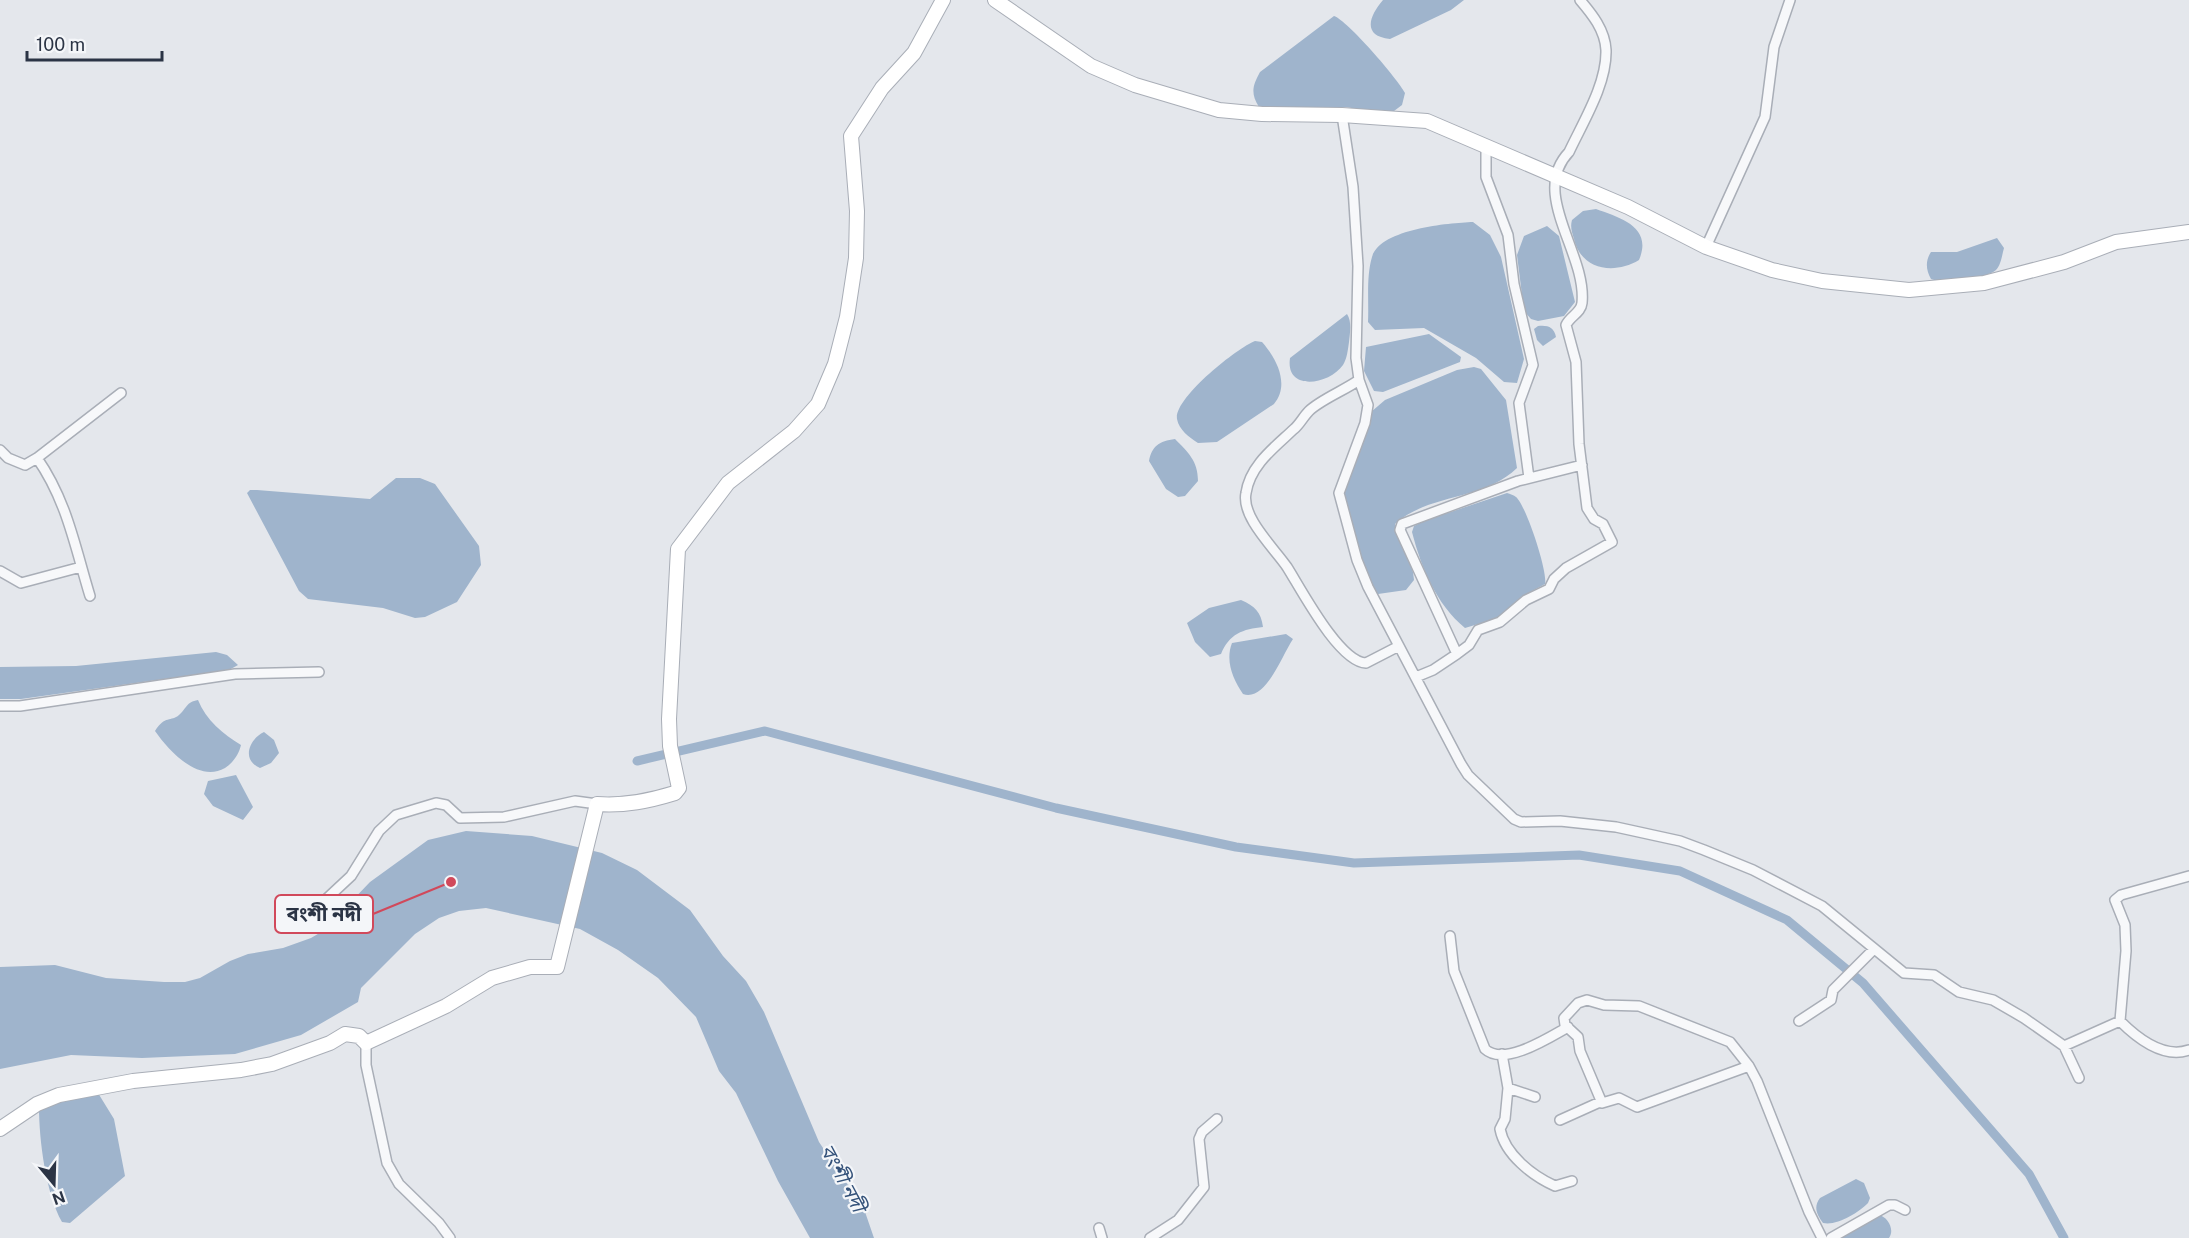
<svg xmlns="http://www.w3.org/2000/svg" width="2189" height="1238" viewBox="0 0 2189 1238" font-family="'Public Sans','Noto Sans Bengali',sans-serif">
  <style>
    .water { fill: #9fb4cc }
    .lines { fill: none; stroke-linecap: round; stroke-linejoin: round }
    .canal { stroke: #9fb4cc; stroke-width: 9 }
    .street-casing { stroke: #a9aeb7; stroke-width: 12 }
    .secondary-casing { stroke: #a9aeb7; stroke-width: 16 }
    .street { stroke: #f7f8fa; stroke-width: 9 }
    .secondary { stroke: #fff; stroke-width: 14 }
    .labels { text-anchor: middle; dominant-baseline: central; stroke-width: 4.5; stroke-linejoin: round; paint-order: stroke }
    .water-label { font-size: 20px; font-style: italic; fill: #34527a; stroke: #f4f6f9 }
    .leader { fill: none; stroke: #d1495b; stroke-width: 2 }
    .callout-dot { fill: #d1495b; stroke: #f4f6f9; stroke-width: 2 }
    .callout { fill: #f4f6f9; stroke: #d1495b; stroke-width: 2 }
    .callout-label { font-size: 20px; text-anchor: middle; font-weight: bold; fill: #2b3445 }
  </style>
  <rect width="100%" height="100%" fill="#e4e7ec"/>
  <!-- water -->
  <path class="water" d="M 1383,0 L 1464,0 L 1451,10 L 1390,39 C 1361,36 1370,15 1383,0 Z
    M 1334,16 C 1347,20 1398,79 1405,93 L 1402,105 L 1394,111 L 1380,113 L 1346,107 L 1259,107 C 1250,93 1253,85 1260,72 Z
    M 1596,209 C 1621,218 1653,227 1639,260 C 1614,275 1581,270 1574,239 C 1572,232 1570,227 1572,220 L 1583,211 Z
    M 1473,222 L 1490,235 L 1501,257 L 1524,359 L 1517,383 L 1504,382 L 1476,358 L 1424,328 L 1375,330 L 1368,322 C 1369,302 1366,277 1372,257 C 1380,229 1448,223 1473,222 Z
    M 1547,226 L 1559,236 L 1575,302 L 1564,316 L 1538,321 L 1531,319 L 1524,311 L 1517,255 L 1524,236 Z
    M 1997,238 L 2004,248 C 2002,255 2001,265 1996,270 C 1988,278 1941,284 1931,279 C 1926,270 1925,261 1931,252 L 1957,252 Z
    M 1347,314 C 1352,322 1350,332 1349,342 C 1348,349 1347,359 1343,365 C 1329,385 1285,392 1290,358 Z
    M 1538,326 C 1548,325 1554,327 1556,337 L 1543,346 L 1537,340 L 1534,329 Z
    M 1429,334 L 1461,357 L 1460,362 L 1383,392 L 1374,391 L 1364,371 L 1366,347 Z
    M 1255,341 L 1262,342 C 1277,359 1290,385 1274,404 L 1217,442 L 1198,443 C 1189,437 1179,430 1177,419 C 1174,398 1237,348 1255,341 Z
    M 1474,367 L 1481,369 L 1506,400 L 1517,468 C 1483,501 1429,493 1395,524 L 1413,572 L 1414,580 L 1406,590 L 1378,594 L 1367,582 L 1343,493 L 1371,412 L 1385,400 L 1457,370 Z
    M 1175,439 C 1188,452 1198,461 1198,481 L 1185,496 L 1178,497 L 1166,489 L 1149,461 C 1152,446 1159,441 1175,439 Z
    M 396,478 L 420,478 L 435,484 L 479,546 L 481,565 L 457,602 L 425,617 L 415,618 L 383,608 L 308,599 L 299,591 L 247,493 L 250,490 L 257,490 L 370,499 Z
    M 1507,493 C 1510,494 1514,495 1516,497 C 1526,505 1548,572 1545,584 L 1521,597 L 1498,618 L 1465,628 C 1436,604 1421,567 1412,532 L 1414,526 L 1424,521 Z
    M 1241,600 C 1255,606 1261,612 1263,627 C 1243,629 1229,634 1221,654 L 1210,657 L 1195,642 L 1187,623 L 1209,608 Z
    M 1286,634 L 1293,639 C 1282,655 1266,702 1243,694 C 1233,679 1225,661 1232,643 Z
    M 216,652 L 227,655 L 238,665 L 229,670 L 21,699 L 0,699 L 0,667 L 76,666 Z
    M 198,700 C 206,720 223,734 241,745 C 239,754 233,763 225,768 C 198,783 169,751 155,731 C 165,715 171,722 179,715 C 187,708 186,702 198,700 Z
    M 264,732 L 274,740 L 279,753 L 271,763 L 260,768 C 241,760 249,739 264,732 Z
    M 236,775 L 253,807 L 243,820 L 213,806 L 204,794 L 208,781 Z
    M 466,831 L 532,836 L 602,853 L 637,870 L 690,910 L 723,956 L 746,981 L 764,1012 L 819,1142 L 864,1209 L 874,1238 L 810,1238 L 778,1181 L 736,1093 L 719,1071 L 696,1017 L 658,978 L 618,950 L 580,929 L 486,908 L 459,911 L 439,918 L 415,934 L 361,988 L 358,1002 L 301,1035 L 235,1054 L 142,1058 L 71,1055 L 0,1069 L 0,967 L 55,965 L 106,978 L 164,982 L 185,982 L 200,978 L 230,961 L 248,954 L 283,948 L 311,938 L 323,931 L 370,882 L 428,840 Z
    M 98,1093 L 114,1119 L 125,1176 L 70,1223 L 62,1222 C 46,1194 39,1140 39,1107 Z
    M 1856,1179 L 1864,1183 L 1870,1198 L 1868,1203 C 1858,1213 1837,1226 1823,1223 C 1817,1215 1813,1207 1820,1198 Z
    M 1879,1215 C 1888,1217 1895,1230 1889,1238 L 1835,1238 Z"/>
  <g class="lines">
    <!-- canal -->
    <path class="canal" d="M 637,761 L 765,731 L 1056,808 L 1236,847 L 1354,863 L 1579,855 L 1680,871 L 1787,920 L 1863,983 L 2029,1174 L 2064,1238"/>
    <!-- street casing -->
    <g class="street-casing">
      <path id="street" d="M 1342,115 L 1353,187 L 1358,266 L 1356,358 L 1359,380 L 1368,405 L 1365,423 L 1339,493 L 1357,560 L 1368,587 L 1461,764 L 1468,775 L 1514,819 L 1521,822 L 1560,821 L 1616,827 L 1680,841 L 1704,850 L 1753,870 L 1822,906 L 1904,973 L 1934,975 L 1959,992 L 1993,1000 L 2024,1018 L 2064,1046 L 2120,1021 C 2137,1038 2163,1059 2189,1050
        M 1486,148 L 1486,177 L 1508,235 L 1514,284 L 1533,365 L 1519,403 L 1529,478
        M 1706,247 L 1765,117 L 1774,47 L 1790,0
        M 1359,380 C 1345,390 1320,400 1309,411 C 1303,417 1300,424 1294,429 C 1275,447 1250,465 1246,493 C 1241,517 1274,548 1287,567 C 1301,589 1339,662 1366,663 L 1399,646
        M 0,450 L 8,458 L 25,465 L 37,458 C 67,501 75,547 90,596
        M 37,458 L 121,393
        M 0,571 L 21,583 L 81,567
        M 1457,654 L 1400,530 L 1402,524 L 1518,481 L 1582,465
        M 1416,677 L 1433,670 L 1457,654 L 1469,645 L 1478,630 L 1500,622 L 1526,600 L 1549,589 L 1554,579 L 1566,568 L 1612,542 L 1603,524 L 1594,519 L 1587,508 L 1579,444 L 1576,362 L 1566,325 C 1570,316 1581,313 1582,303 C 1587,253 1529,194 1569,152 C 1583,122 1607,84 1606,50 C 1605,30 1592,14 1580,0
        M 0,706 L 20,706 L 235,674 L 319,672
        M 321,904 L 351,876 L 379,831 L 396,815 L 436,803 L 446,805 L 460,818 L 504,817 L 575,801 L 597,804
        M 1450,936 L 1454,971 L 1485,1049 C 1504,1067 1550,1037 1568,1027
        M 1799,1021 L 1831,1000 L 1833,990 L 1874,949
        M 2120,1021 L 2126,951 L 2125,925 L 2115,900 L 2121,895 L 2189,876
        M 366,1043 L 366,1065 L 387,1163 L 399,1184 L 439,1223 L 450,1238
        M 2064,1046 L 2079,1078
        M 1502,1054 L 1508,1088 L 1505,1119 L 1500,1129 C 1505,1155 1533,1176 1555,1186 L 1572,1181
        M 1749,1066 L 1637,1107 L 1619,1098 L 1602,1103 L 1580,1051 L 1578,1037 L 1565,1025 L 1564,1018 L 1578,1003 L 1587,1000 L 1604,1005 L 1639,1006 L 1730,1042 L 1749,1066 L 1757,1081 L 1809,1212 L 1822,1238
        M 1508,1088 L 1535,1097
        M 1560,1120 L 1600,1102
        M 1099,1228 L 1102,1238
        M 1150,1238 L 1178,1220 L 1204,1187 L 1199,1139 L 1202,1132 L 1217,1119
        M 1831,1238 L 1889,1205 L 1895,1205 L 1905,1210"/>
    </g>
    <!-- secondary casing -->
    <g class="secondary-casing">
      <path id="secondary" d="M 995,0 L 1091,66 L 1135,85 L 1219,110 L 1262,114 L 1342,115 L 1427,121 L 1628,207 L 1706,247 L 1772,270 L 1822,281 L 1909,290 L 1984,283 L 2064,262 L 2116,242 L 2189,232
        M 0,1129 L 37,1104 L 59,1095 L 133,1081 L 241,1070 L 272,1064 L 330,1043 L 345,1034 L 359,1036 L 366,1043 L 446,1006 L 492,978 L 530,967 L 557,967 L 597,804 C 625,806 649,801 675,793 L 679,788 L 670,746 L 669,719 L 678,549 L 728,483 L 794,431 L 818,404 L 835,364 L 847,317 L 856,258 L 857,211 L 851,136 L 882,88 L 914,53 L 943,0"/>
    </g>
    <!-- street -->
    <use href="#street" class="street"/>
    <!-- secondary -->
    <use href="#secondary" class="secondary"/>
  </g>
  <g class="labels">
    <!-- water labels -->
    <g class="water-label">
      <text transform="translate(843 1178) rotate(62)">বংশী নদী</text>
    </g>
  </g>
  <!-- callouts -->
  <path class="leader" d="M451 882L373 914"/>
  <circle class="callout-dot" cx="451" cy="882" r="6"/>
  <rect class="callout" x="275" y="895" width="98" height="38" rx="6"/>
  <g class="callout-label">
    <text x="324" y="921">বংশী নদী</text>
  </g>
  <!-- north arrow -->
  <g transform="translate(54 1184) rotate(161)" stroke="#f4f6f9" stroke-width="4.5" paint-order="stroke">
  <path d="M0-4.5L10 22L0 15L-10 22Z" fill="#2b3445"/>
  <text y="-9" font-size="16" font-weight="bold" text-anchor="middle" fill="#2b3445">N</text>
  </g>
  <!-- scale -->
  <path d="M27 51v9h135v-9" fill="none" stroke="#2b3445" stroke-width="3"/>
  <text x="36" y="51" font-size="18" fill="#2b3445" stroke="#f4f6f9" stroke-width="4.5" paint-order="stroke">100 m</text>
</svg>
